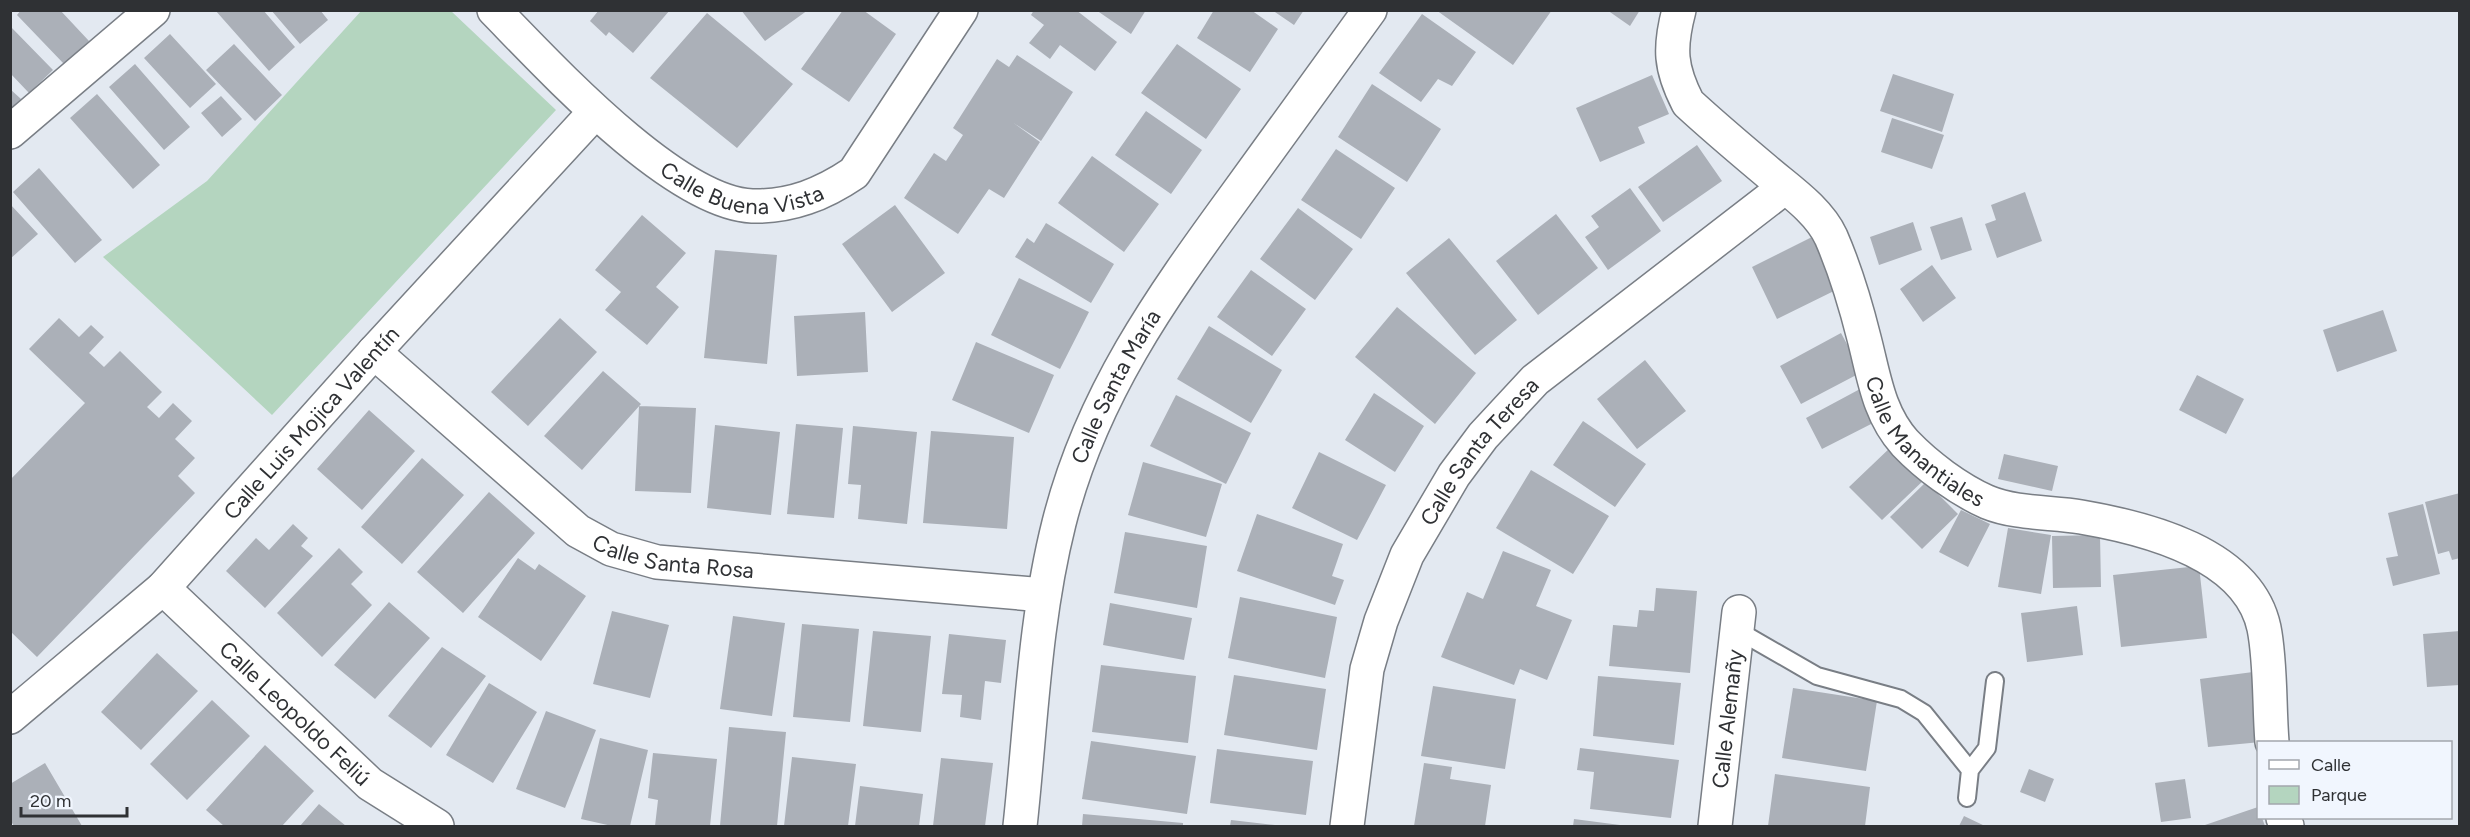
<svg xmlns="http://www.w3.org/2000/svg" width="2470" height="837" viewBox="0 0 2470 837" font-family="Figtree,sans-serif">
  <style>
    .green { fill: #b4d5bf }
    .building { fill: #abb0b8 }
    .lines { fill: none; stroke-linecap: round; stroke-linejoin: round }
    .service-casing { stroke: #797e85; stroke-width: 20 }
    .minor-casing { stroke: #797e85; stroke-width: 36 }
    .tertiary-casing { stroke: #797e85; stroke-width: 36 }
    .service { stroke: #fff; stroke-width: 16 }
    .minor { stroke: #fff; stroke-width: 33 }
    .tertiary { stroke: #fff; stroke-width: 33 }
    .labels { text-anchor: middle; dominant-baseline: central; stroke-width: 4.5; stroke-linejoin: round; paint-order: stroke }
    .street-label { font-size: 22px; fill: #2f3134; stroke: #f1f6fe }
  </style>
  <rect width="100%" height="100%" fill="#e3e9f1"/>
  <!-- green -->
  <path class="green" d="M 362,10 L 451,11 L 556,110 L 272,415 L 103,257 L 207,181 Z"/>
  <!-- building -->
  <path class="building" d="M 21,10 L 60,10 L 89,41 L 64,64 L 17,15 Z
    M 215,10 L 263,10 L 295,47 L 269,71 Z
    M 271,10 L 320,10 L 328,20 L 300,44 Z
    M 599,10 L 670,10 L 633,53 L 609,32 L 606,36 L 590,21 Z
    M 741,10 L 808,10 L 765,41 Z
    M 843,10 L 863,10 L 896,34 L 849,102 L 801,69 Z
    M 1034,10 L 1076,10 L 1117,42 L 1095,71 L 1060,45 L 1050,59 L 1029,43 L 1044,25 L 1031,15 Z
    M 1096,10 L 1146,10 L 1131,34 Z
    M 1214,10 L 1251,10 L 1278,29 L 1250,72 L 1197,38 Z
    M 1272,10 L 1304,10 L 1294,25 Z
    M 1436,10 L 1552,10 L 1513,65 Z
    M 1607,10 L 1640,10 L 1630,26 Z
    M 707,13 L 793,84 L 737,148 L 650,78 Z
    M 1422,14 L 1476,52 L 1452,86 L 1438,79 L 1421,102 L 1379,73 Z
    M 10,26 L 53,70 L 29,93 L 10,73 Z
    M 170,34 L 216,84 L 190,108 L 144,58 Z
    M 234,44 L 282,95 L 255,121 L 206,70 Z
    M 1177,44 L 1241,89 L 1206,139 L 1141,93 Z
    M 1017,55 L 1073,92 L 1041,141 L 1012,122 L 1040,142 L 1004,198 L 989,189 L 958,234 L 904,198 L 934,153 L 946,161 L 963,135 L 953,128 L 997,59 L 1009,67 Z
    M 135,64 L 190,127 L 164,150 L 109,87 Z
    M 1893,74 L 1954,94 L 1942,132 L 1880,111 Z
    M 1652,75 L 1669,114 L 1638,127 L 1645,143 L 1600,162 L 1576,108 Z
    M 1372,84 L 1441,129 L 1407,182 L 1338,137 Z
    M 10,89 L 21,99 L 10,109 Z
    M 97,94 L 160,165 L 133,189 L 70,118 Z
    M 221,96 L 242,119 L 222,137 L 201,113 Z
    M 1146,111 L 1202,150 L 1171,194 L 1115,155 Z
    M 1892,118 L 1944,135 L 1932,169 L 1881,152 Z
    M 1697,145 L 1722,181 L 1663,222 L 1638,187 Z
    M 1336,149 L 1395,188 L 1361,239 L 1301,200 Z
    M 1092,156 L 1159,204 L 1124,252 L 1058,203 Z
    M 39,168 L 102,240 L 75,263 L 13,192 Z
    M 1630,188 L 1661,231 L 1608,270 L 1585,237 L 1599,227 L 1591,216 Z
    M 2025,192 L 2042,241 L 1997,258 L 1985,224 L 1996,220 L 1991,205 Z
    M 10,204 L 38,234 L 10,259 Z
    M 895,205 L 945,273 L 892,312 L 842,244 Z
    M 1298,208 L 1353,249 L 1315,300 L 1260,259 Z
    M 1556,214 L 1598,268 L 1538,315 L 1496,261 Z
    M 642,215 L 686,253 L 656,287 L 679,307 L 647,345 L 605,310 L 621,292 L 595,270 Z
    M 1962,217 L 1972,250 L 1941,260 L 1930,227 Z
    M 1913,222 L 1922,250 L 1879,265 L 1870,237 Z
    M 1046,223 L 1114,264 L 1091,303 L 1015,257 L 1027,238 L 1034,243 Z
    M 1814,236 L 1840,288 L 1777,319 L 1752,267 Z
    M 1449,238 L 1517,320 L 1475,355 L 1406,273 Z
    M 715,250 L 777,255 L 767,364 L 704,358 Z
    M 1932,265 L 1956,298 L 1923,322 L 1900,289 Z
    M 1251,270 L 1306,309 L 1272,356 L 1217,317 Z
    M 1019,278 L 1089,312 L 1060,369 L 991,335 Z
    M 1397,307 L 1476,373 L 1435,424 L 1355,357 Z
    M 2383,310 L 2397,351 L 2337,372 L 2323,330 Z
    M 865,312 L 868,372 L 797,376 L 794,316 Z
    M 59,318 L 79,337 L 91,325 L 104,337 L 89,353 L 104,367 L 120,351 L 162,392 L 147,407 L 159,418 L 173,403 L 192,421 L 175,439 L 195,458 L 178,476 L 195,493 L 37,657 L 10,631 L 10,480 L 85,403 L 29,349 Z
    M 560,318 L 597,352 L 528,426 L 491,392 Z
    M 1209,326 L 1282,370 L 1251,423 L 1177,379 Z
    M 1841,333 L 1862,372 L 1801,404 L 1780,366 Z
    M 976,342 L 1054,375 L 1029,433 L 952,400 Z
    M 1645,360 L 1686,411 L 1637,449 L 1597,399 Z
    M 603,371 L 641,404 L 582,470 L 544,436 Z
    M 2197,375 L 2244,399 L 2226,434 L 2179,410 Z
    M 1860,389 L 1877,421 L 1822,449 L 1806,418 Z
    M 1374,393 L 1424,426 L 1395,472 L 1345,440 Z
    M 1176,395 L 1251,433 L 1226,484 L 1150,446 Z
    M 639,406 L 696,408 L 691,493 L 635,491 Z
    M 369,410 L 415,451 L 362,510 L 317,469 Z
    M 1583,421 L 1646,464 L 1615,507 L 1553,465 Z
    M 796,424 L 843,428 L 834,518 L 787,514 Z
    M 715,425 L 780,432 L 771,515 L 707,508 Z
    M 853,426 L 917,432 L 907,524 L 858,519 L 861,485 L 848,484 Z
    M 931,431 L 1014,437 L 1007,529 L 923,523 Z
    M 1893,445 L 1926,478 L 1882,520 L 1849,487 Z
    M 1319,452 L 1386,485 L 1357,540 L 1292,508 Z
    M 2004,454 L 2058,466 L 2052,491 L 1998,479 Z
    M 422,458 L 464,495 L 402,564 L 361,527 Z
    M 1143,462 L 1222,484 L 1206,537 L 1128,515 Z
    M 1531,470 L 1609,516 L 1573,574 L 1496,528 Z
    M 1926,482 L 1958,514 L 1922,549 L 1890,517 Z
    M 489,492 L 535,533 L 463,613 L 417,572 Z
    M 2460,493 L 2460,558 L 2452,560 L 2449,551 L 2438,554 L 2425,502 Z
    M 2423,504 L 2440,574 L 2393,586 L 2386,558 L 2398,556 L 2388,513 Z
    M 1961,510 L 1990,524 L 1968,567 L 1939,552 Z
    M 1257,514 L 1343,544 L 1332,576 L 1344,580 L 1335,605 L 1237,571 Z
    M 293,524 L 308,538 L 301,546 L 313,556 L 265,608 L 226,571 L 256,538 L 269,550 Z
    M 2008,528 L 2051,535 L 2041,594 L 1998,587 Z
    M 1125,532 L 1207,546 L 1197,608 L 1114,593 Z
    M 2100,535 L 2101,587 L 2053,588 L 2052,536 Z
    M 339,548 L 363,572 L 351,584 L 372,605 L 322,657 L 277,613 Z
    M 1503,551 L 1551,570 L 1536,606 L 1572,620 L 1547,680 L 1520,669 L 1514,685 L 1441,657 L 1467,592 L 1483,599 Z
    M 518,558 L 535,570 L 539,564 L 586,596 L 541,661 L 478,617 Z
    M 2199,566 L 2207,638 L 2121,647 L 2113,575 Z
    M 1656,588 L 1697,591 L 1690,673 L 1609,666 L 1613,625 L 1637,627 L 1639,610 L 1654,611 Z
    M 1240,597 L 1337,617 L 1325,678 L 1228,658 Z
    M 389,602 L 430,638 L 375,699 L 334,665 Z
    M 1110,603 L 1192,618 L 1184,660 L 1103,645 Z
    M 2077,606 L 2083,655 L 2027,662 L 2021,613 Z
    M 612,611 L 669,625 L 650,698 L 593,684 Z
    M 733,616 L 785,623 L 772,716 L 720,709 Z
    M 802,624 L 859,629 L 850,722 L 793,717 Z
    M 873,631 L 931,636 L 921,732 L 863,726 Z
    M 2460,631 L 2460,685 L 2427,687 L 2423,634 Z
    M 949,634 L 1006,640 L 1001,683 L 985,681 L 981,720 L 960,717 L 962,695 L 942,694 Z
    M 442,647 L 486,676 L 431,748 L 388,716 Z
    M 157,653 L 198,691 L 141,750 L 101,712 Z
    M 1101,665 L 1196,676 L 1188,743 L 1092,732 Z
    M 2253,672 L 2261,742 L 2208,747 L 2200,679 Z
    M 1234,675 L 1326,689 L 1317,750 L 1224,735 Z
    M 1598,676 L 1681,683 L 1674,745 L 1593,736 Z
    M 489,683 L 537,712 L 493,783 L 446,755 Z
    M 1433,686 L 1516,699 L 1505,769 L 1421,756 Z
    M 1793,688 L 1877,701 L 1866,771 L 1782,758 Z
    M 212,700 L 250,736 L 187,800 L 150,764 Z
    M 546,711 L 596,730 L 565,808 L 516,789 Z
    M 729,727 L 786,732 L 777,826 L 720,826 Z
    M 600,738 L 648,750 L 630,826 L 612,826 L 581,819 Z
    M 1091,741 L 1196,756 L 1187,814 L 1082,799 Z
    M 265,745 L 314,791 L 282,826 L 224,826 L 206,810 Z
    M 1580,748 L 1679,760 L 1671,818 L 1590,809 L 1594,772 L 1577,770 Z
    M 1217,749 L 1313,761 L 1306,815 L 1210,803 Z
    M 653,753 L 717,759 L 710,826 L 655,826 L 658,800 L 648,798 Z
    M 792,757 L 856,764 L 848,826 L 784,826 Z
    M 941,758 L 993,763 L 985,826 L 933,826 Z
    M 45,763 L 82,826 L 14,826 L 10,820 L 10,784 Z
    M 1424,763 L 1452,767 L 1450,779 L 1491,785 L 1485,826 L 1414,826 Z
    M 2029,769 L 2054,779 L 2045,802 L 2020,792 Z
    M 1775,774 L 1870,787 L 1865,826 L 1768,826 Z
    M 2185,779 L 2191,818 L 2161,822 L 2155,783 Z
    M 860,786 L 923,794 L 919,826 L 855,826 Z
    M 319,804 L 346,826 L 300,826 Z
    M 2258,807 L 2258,818 L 2262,818 L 2265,826 L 2202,826 Z
    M 1083,814 L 1183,823 L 1183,826 L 1082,826 Z
    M 1964,816 L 1985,826 L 1959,826 Z
    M 1574,819 L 1620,825 L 1620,826 L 1573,826 Z
    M 1231,820 L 1275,825 L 1275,826 L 1230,826 Z"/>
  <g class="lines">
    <!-- service casing -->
    <g class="service-casing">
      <path id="service" d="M 1737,630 L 1817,676 L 1901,699 L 1924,713 L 1970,770 L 1967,798
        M 1970,770 L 1987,748 L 1995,681"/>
    </g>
    <!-- minor casing -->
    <g class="minor-casing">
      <g id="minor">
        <path id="s1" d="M 494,10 C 549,66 673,202 752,206 C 791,207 823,194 854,173 L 961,10"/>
        <path d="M 10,132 L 153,10"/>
        <path id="s2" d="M 374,352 L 578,531 L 611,549 L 657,562 L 1044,595"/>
        <path id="s3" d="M 163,588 L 370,784 L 437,826"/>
        <path id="s4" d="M 10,717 L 163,588 L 374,352 L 595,112"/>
        <path id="s5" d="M 1020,826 C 1031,726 1034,622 1059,523 C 1091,396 1160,299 1236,195 C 1280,134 1325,72 1370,10"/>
        <path id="s6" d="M 1347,826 L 1367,669 L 1381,621 L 1407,555 L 1454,475 L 1483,436 L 1535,380 L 1785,187"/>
        <path id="s7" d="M 1715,826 L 1739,612"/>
      </g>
    </g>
    <!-- tertiary casing -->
    <g class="tertiary-casing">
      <g id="tertiary">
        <path id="s8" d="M 1679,10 C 1669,48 1670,68 1688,103 C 1713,126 1739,148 1764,169 C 1787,189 1818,209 1831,237 C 1844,267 1856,306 1864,338 C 1874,376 1878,413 1905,443 C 1927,466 1958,489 1987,502 C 2016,514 2051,512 2081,517 C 2145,528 2248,553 2264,628 C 2271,663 2269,706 2272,742"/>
        <path d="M 2283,818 L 2287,826"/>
      </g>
    </g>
    <!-- service -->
    <use href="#service" class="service"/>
    <!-- minor -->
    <use href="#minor" class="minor"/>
    <!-- tertiary -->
    <use href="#tertiary" class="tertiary"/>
  </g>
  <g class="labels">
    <!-- street labels -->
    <g class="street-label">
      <text stroke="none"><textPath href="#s1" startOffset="316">Calle Buena Vista</textPath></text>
      <text stroke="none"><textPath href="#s5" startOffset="454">Calle Santa María</textPath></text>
      <text stroke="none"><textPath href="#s4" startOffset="422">Calle Luis Mojica Valentín</textPath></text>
      <text stroke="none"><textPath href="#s8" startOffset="525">Calle Manantiales</textPath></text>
      <text stroke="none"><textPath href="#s6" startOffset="406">Calle Santa Teresa</textPath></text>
      <text stroke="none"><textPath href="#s2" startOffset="372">Calle Santa Rosa</textPath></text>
      <text stroke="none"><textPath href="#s3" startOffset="182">Calle Leopoldo Feliú</textPath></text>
      <text stroke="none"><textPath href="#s7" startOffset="108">Calle Alemañy</textPath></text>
    </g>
  </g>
  <!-- border -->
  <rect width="2470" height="837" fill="none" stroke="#2f3134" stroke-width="24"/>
  <!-- legend -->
  <rect x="2257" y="741" width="195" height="78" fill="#f1f6fe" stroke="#a3a7ad" stroke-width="1.5"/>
  <rect x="2269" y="760" width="30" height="9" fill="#ffffff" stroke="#a3a7ad" stroke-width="1.5"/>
  <text x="2311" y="771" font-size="18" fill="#2f3134">Calle</text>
  <rect x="2269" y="786" width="30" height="18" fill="#b4d5bf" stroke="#a3a7ad" stroke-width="1.5"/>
  <text x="2311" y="801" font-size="18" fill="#2f3134">Parque</text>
  <!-- scale -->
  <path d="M21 807v9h106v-9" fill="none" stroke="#2f3134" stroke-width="3"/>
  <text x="30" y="807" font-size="18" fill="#2f3134" stroke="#f1f6fe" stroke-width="4.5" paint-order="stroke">20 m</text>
</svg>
